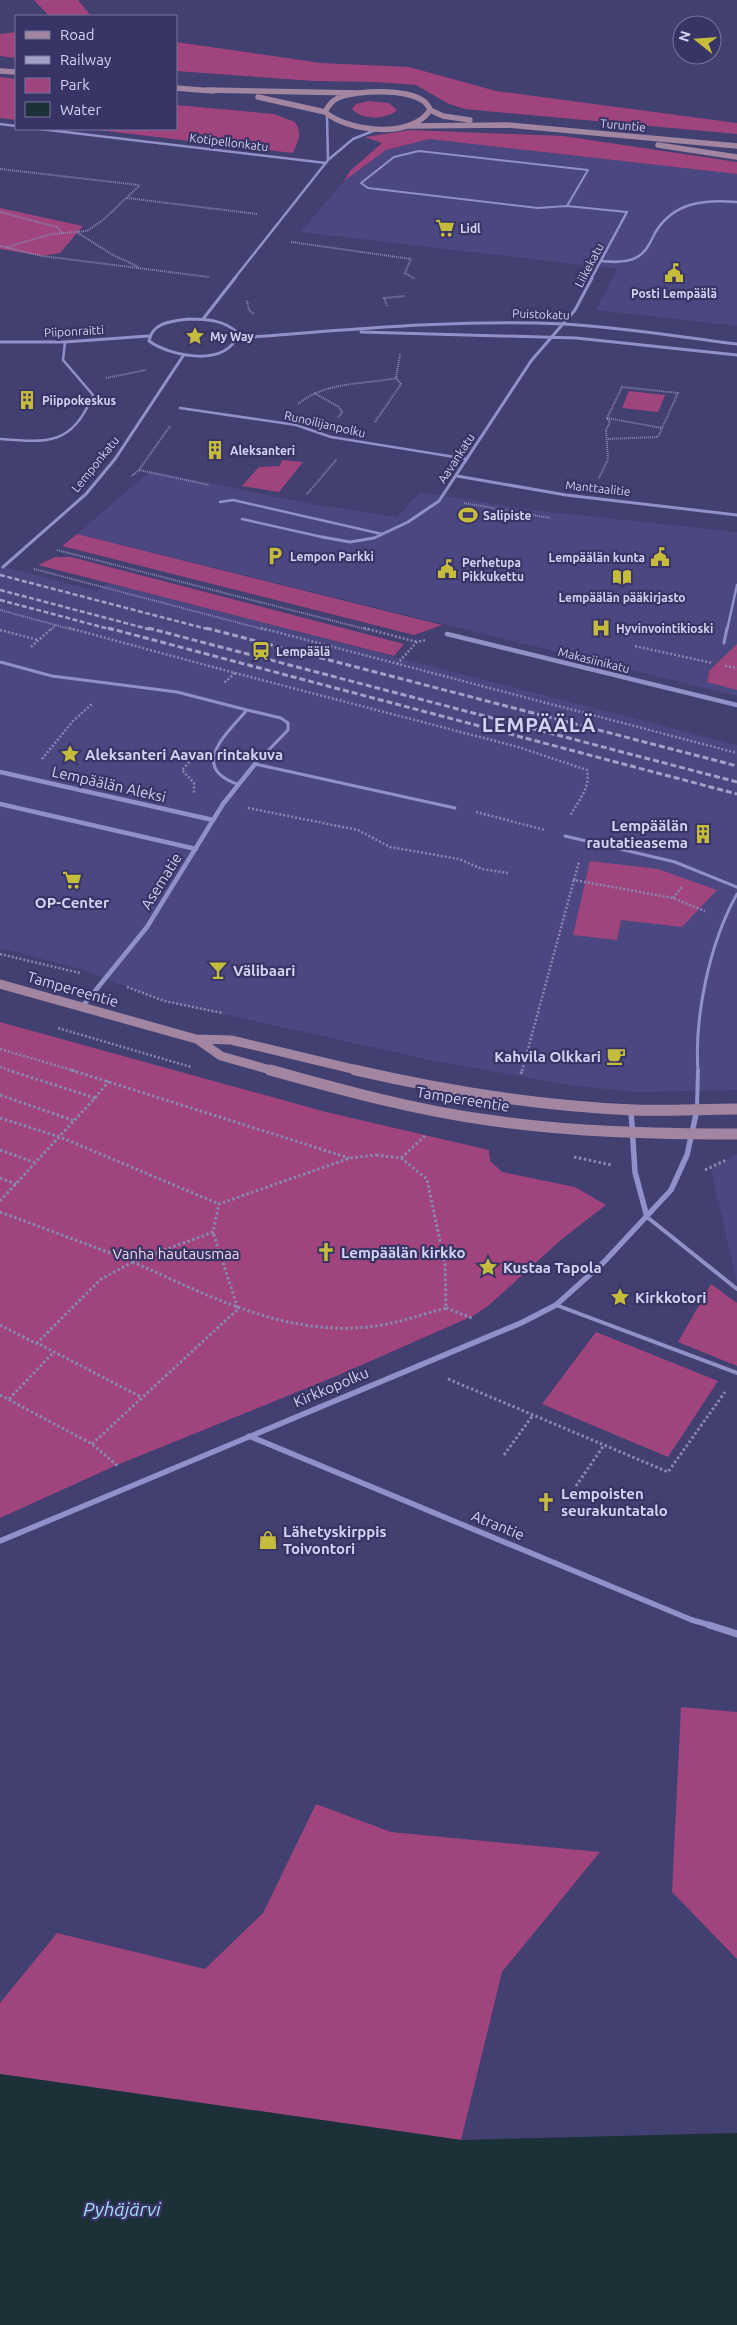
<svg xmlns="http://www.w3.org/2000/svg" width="737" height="2325" viewBox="0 0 737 2325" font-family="Ubuntu,sans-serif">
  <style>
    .built { fill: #4b4781 }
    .green { fill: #a0447d }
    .water { fill: #1c3037 }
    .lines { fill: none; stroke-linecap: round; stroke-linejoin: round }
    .path-far2 { stroke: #8988b0; stroke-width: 2; stroke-dasharray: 1 1; stroke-linecap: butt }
    .path-far1 { stroke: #8988b0; stroke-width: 2.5; stroke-dasharray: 2 2; stroke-linecap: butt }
    .path { stroke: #8988b0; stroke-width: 3; stroke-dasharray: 2.5 2.5; stroke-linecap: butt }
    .service-far3 { stroke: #9190c9; stroke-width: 2 }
    .service-far2 { stroke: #9190c9; stroke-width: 2.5 }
    .service-far1 { stroke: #9190c9; stroke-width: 3 }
    .service { stroke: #9190c9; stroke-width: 4 }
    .minor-far4 { stroke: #9190c9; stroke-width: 2.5 }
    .minor-far3 { stroke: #9190c9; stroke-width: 3 }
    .minor-far2 { stroke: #9190c9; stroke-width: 4.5 }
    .minor-far1 { stroke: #9190c9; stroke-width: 5.5 }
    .minor { stroke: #9190c9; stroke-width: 7 }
    .secondary-far2 { stroke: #a286a1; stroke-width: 5.5 }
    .secondary-far1 { stroke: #a286a1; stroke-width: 9 }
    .secondary { stroke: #a286a1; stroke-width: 11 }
    .rail-far1 { stroke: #a2a1c7; stroke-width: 2.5; stroke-dasharray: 5 2.5; stroke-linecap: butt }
    .rail { stroke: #a2a1c7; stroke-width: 3; stroke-dasharray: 6 3; stroke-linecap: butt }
    .labels { text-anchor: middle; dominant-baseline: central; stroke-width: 4.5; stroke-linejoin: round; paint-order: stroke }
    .far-street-label { font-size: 12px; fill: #d3d3f2; stroke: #383466 }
    .far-poi-label { font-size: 12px; font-weight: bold; fill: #d3d3f2; stroke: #383466; text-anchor: start }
    .poi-label { font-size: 15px; font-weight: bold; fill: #d3d3f2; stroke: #383466; text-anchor: start }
    .street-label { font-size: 15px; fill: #d3d3f2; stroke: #383466 }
    .park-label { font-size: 15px; fill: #f2d7e5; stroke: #383466 }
    .near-water-label { font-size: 19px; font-style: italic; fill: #a3dff8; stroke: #383466 }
    .district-label { font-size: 20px; font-weight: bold; letter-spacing: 1px; fill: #d3d3f2; stroke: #383466 }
  </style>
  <rect width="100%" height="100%" fill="#423f71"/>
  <!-- built -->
  <path class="built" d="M 429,139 L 737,174 L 737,326 L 596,310 L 617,269 L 300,232 L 344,181 L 386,150 Z
    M 150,471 L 317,505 L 397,517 L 420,492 L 532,510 L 737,532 L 737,696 L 77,534 Z
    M 0,566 L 97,591 L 108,583 L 737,745 L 737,1090 L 636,1092 L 568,1085 L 425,1059 L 164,1001 L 80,969 L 0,948 Z
    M 737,1154 L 737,1284 L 711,1169 Z"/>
  <!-- green -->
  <path class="green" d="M 34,0 L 78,0 L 91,16 L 49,16 Z
    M 16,32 L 16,58 L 0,56 L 0,34 Z
    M 176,42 L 321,63 L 409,67 L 496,91 L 737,123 L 737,134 L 465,109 L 449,104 L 416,85 L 376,82 L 314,81 L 176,71 Z
    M 0,77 L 16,79 L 16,120 L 0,118 Z
    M 368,101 L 389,103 L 397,110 C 387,120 361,120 352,109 L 356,104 Z
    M 176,105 L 274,114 L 295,122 C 303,134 298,141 293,153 L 89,129 L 176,129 Z
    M 410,130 L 563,136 L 737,162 L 737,174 L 429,139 L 386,150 L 344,181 L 350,171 L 382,143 L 365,137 Z
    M 0,208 L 83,226 L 60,253 L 42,256 L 0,249 Z
    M 629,391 L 665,395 L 658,412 L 622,408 Z
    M 282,460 L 303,462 L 279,492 L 242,486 L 259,467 L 280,466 Z
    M 77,534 L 442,625 L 414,635 L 62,546 Z
    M 55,557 L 71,557 L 404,644 L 394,656 L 38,565 Z
    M 737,644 L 737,690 L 707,682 L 710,670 Z
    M 590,861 L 658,869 L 717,890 L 682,927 L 621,920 L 617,940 L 573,935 Z
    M 0,1022 L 326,1112 L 489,1150 L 490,1161 L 502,1172 L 575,1187 L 606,1205 L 562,1239 L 488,1306 L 473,1316 L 334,1377 L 117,1465 L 0,1518 Z
    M 711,1284 L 737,1303 L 737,1366 L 678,1342 Z
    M 596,1332 L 718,1381 L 668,1457 L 542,1404 Z
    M 681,1707 L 737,1712 L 737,1959 L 672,1892 Z
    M 316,1804 L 391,1832 L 600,1852 L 502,1972 L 461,2140 L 0,2074 L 0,2003 L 57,1933 L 205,1969 L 263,1913 Z"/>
  <!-- water -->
  <path class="water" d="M 0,2074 L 461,2140 L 737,2133 L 737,2325 L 0,2325 Z"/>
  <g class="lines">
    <!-- path-far2 -->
    <path class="path-far2" d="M 0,169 L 139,185
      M 127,198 L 257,214
      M 0,212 L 57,227 L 62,233
      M 78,233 L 113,255 L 139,267
      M 291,242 L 411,259 L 405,273 L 415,279
      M 0,246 L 42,256 L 209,277
      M 7,247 L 52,234 L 87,231 L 103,220 L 140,185
      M 247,301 L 249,310 L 254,314
      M 387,306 L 384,298 L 405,296
      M 106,378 L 146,370
      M 314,393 L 339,407 L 342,412 L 338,418
      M 298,404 C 327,381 362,385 396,378 L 400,354
      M 607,418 L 662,428
      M 375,422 L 401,384 L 396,378
      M 139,470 L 209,485
      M 132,476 L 139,470 L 170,426
      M 599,478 L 608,459 L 606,430 L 610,422 L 607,418 L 622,387 L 678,393 L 658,437 L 607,439
      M 307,494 L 337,459
      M 464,503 L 550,518
      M 57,550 L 369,630
      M 34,569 L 266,630
      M 0,610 L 74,630
      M 51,630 L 56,625"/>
    <!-- path-far1 -->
    <path class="path-far1" d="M 69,628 L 235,673 L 224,683
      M 261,628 L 737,753
      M 364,628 L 417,642
      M 0,630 L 38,640
      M 635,646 L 712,663
      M 31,647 L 52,628
      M 397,664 L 417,642 L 426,640
      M 725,666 L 737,668
      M 235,673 L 518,747 L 587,770 C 591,788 578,801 570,816
      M 42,759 L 73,721 L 93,703
      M 192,759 L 182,770 L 194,783 L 194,794
      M 248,808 L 358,830 L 390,847 L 459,859 L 482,869 L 508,873
      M 476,812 L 545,830
      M 574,880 L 579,862
      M 673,898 L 682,887
      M 0,954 L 80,973
      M 127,987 L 164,1001 L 222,1013
      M 58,1028 L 191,1067
      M 0,1049 L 75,1071
      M 0,1067 L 12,1071
      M 522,1071 L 574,880 L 673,898 L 705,911"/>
    <!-- path -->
    <path class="path" d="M 71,1070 L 349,1158
      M 521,1074 L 522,1070
      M 0,1095 L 75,1121
      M 95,1098 L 109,1081
      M 0,1118 L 60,1137 L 219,1204
      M 0,1150 L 36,1163
      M 376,1155 L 401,1158 L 427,1179 L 445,1265 L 446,1308 C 427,1313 407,1320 387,1324 C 295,1342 214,1298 133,1262 L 213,1232 L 219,1204 L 350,1158 Z
      M 574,1157 L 612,1165
      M 401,1158 L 426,1135
      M 705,1170 L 726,1160
      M 0,1178 L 16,1184
      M 0,1201 L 95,1098 L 8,1070
      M 0,1212 L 132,1261
      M 133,1262 L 101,1279 L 37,1343 L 141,1397
      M 446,1308 L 472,1318
      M 0,1325 L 37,1344
      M 448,1379 L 668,1472 L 725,1392
      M 0,1395 L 92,1444 L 119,1467
      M 9,1399 L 54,1352
      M 92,1444 L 238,1309 L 213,1232
      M 504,1455 L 533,1415
      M 576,1486 L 604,1445"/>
    <!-- service-far3 -->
    <path class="service-far3" d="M 419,151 L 588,170 L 567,206 L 538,208 L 368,188 L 361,183 L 394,157 Z
      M 567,206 L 627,212"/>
    <!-- service-far2 -->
    <path class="service-far2" d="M 180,408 L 296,425 L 331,437 L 467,459
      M 0,439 C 49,443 72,445 93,395 L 63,360 L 65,342
      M 220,502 L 233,500 L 382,534
      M 242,519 L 322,537
      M 727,630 L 737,585"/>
    <!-- service-far1 -->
    <path class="service-far1" d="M 724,643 L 727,628
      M 0,662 L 52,676 L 177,692 L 247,710
      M 255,764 L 455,808
      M 237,784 C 189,767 226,734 247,710 L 281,718 L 288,723 L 288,730 L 255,764
      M 565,836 L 675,862 L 737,887
      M 698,1071 C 694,1016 710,942 737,894"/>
    <!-- service -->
    <path class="service" d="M 697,1107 L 698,1070
      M 647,1217 L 737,1289
      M 556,1305 L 737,1373"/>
    <!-- minor-far4 -->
    <path class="minor-far4" d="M 327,116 L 328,160
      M 0,124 L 16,126
      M 40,129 L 326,163
      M 602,261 C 612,262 623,263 633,259 C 645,255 650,243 655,233 C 673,202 705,199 737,202
      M 234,279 L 328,160 L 353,139 L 378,129
      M 591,279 L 627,212"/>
    <!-- minor-far3 -->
    <path class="minor-far3" d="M 188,319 C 207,319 224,320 238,333 C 229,368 171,357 149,341 C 152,322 173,321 188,319 Z
      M 203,319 L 235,278
      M 361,332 L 576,338 L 737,355
      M 238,338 C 346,330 455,319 564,324 C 621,327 680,337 737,344
      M 0,342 L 65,342 L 148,336
      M 457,476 L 566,495 L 737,515
      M 322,537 L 350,542 L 374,538 L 408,522 L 439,501 L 531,361 L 575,310 L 592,278
      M 3,567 L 86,494 L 115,459 L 183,356"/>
    <!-- minor-far2 -->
    <path class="minor-far2" d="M 447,634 L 737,705
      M 0,772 L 213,820
      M 0,804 L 196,849
      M 82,1007 L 147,927 L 223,804 L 255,764"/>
    <!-- minor-far1 -->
    <path class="minor-far1" d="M 631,1110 L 635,1172 L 647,1217
      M 249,1436 L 692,1620 L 713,1626
      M 0,1541 L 521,1323 L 556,1305 L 604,1262 L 671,1190 L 687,1155 L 697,1110"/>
    <!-- minor -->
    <path class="minor" d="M 709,1625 L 737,1634"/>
    <!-- secondary-far2 -->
    <path class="secondary-far2" d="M 0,71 L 16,72
      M 176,88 L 213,91
      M 207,90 L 360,93
      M 258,97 L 325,112
      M 430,110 L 443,116 L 470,120
      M 325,112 C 328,106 331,101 338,98 C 355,90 424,86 430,110
      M 325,112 C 348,132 412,139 430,110
      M 408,126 L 507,125 L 737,146
      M 658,145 L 737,157"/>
    <!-- secondary-far1 -->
    <path class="secondary-far1" d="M 0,984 L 196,1039 L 231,1040 L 361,1071
      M 197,1039 L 221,1056 L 274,1071"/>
    <!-- secondary -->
    <path class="secondary" d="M 270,1070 C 342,1090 414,1110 488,1120 C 570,1132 654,1134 737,1134
      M 355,1070 C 446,1091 541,1106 634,1110 C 668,1111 703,1109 737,1109"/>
    <!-- rail-far1 -->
    <path class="rail-far1" d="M 0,575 L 211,630
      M 0,590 L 152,630
      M 0,600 L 113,630"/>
    <!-- rail -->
    <path class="rail" d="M 108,628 L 737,794
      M 148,628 L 737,782
      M 206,628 L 737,766"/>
  </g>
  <!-- icons -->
  <defs>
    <g id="supermarket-bare" transform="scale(1.5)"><path d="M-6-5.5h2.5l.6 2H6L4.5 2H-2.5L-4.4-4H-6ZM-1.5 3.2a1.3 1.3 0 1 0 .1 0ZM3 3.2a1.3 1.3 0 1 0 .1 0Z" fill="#c6bc3c" stroke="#383466" stroke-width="2.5" paint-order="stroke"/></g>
    <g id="civic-bare" transform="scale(1.5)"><path d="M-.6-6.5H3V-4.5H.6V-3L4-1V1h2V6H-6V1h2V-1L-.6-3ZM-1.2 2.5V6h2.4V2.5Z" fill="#c6bc3c" stroke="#383466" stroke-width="2.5" paint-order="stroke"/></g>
    <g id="sight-bare" transform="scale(1.5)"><path d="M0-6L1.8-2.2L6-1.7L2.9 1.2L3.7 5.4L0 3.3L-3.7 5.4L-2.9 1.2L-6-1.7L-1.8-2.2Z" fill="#c6bc3c" stroke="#383466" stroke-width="2.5" paint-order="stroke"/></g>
    <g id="building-bare" transform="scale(1.5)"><path d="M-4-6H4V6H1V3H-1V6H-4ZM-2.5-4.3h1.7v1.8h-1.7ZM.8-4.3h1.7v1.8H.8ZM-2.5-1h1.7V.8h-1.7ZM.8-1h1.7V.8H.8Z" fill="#c6bc3c" stroke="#383466" stroke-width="2.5" paint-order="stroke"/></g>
    <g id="stadium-bare" transform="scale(1.5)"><path d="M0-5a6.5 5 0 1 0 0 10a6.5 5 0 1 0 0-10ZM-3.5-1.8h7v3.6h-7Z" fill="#c6bc3c" stroke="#383466" stroke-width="2.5" paint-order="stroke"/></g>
    <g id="parking-bare" transform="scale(1.5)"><path d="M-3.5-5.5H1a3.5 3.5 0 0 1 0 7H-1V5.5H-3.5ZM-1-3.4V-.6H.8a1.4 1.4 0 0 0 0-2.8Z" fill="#c6bc3c" stroke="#383466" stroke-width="2.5" paint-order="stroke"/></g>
    <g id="library-bare" transform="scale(1.5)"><path d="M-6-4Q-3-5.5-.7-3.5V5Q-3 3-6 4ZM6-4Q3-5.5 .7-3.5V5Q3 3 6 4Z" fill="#c6bc3c" stroke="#383466" stroke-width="2.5" paint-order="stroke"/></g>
    <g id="hospital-bare" transform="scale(1.5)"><path d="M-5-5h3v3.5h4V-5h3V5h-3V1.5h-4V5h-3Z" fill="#c6bc3c" stroke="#383466" stroke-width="2.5" paint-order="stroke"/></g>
    <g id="station-bare" transform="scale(1.5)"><path d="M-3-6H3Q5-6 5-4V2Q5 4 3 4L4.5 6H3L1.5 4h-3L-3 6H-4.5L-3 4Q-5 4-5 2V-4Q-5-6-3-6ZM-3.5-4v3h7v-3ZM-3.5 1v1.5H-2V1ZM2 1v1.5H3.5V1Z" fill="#c6bc3c" stroke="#383466" stroke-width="2.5" paint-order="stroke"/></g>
    <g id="bar-bare" transform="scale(1.5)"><path d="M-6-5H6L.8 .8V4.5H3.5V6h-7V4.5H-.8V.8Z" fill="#c6bc3c" stroke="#383466" stroke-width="2.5" paint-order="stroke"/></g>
    <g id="cafe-bare" transform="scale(1.5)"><path d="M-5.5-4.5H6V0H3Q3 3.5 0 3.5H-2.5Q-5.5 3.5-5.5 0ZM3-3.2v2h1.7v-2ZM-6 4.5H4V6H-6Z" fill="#c6bc3c" stroke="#383466" stroke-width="2.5" paint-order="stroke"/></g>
    <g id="church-bare" transform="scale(1.5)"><path d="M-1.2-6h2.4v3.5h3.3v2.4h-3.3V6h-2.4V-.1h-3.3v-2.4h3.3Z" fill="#c6bc3c" stroke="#383466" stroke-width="2.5" paint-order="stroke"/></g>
    <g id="shop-bare" transform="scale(1.5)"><path d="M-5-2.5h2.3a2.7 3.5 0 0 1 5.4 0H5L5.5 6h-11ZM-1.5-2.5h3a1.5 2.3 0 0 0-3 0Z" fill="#c6bc3c" stroke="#383466" stroke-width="2.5" paint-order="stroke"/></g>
  </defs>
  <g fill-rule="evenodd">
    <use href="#supermarket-bare" x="445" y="228"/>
    <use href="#civic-bare" x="674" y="273"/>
    <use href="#sight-bare" x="195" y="336"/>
    <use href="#building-bare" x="27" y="400"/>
    <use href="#building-bare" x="215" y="450"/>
    <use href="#stadium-bare" x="468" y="515"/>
    <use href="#parking-bare" x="275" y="556"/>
    <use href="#civic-bare" x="660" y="557"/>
    <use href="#civic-bare" x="447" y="569"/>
    <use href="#library-bare" x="622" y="577"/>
    <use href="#hospital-bare" x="601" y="628"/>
    <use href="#station-bare" x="261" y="651"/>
    <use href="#sight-bare" x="70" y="754"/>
    <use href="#building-bare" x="703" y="834"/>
    <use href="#supermarket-bare" x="72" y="880"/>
    <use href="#bar-bare" x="218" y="970"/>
    <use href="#cafe-bare" x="616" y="1056"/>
    <use href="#church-bare" x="326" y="1252"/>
    <use href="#sight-bare" x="488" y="1267"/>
    <use href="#sight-bare" x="620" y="1297"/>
    <use href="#church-bare" x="546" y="1502"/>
    <use href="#shop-bare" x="268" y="1540"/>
  </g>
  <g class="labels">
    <!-- far-street labels -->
    <g class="far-street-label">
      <text transform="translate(623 125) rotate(5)">Turuntie</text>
      <text transform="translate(229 142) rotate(7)">Kotipellonkatu</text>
      <text transform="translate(589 265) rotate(-62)">Liikekatu</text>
      <text transform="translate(541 314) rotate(2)">Puistokatu</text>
      <text transform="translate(74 331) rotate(-3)">Piiponraitti</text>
      <text transform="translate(325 424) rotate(13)">Runoilijanpolku</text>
      <text transform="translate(456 458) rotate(-57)">Aavankatu</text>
      <text transform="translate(95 464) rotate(-51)">Lemponkatu</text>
      <text transform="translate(598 488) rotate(6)">Manttaalitie</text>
      <text transform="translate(594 660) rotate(14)">Makasiinikatu</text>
    </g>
    <!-- far-poi labels -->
    <g class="far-poi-label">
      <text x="460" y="228">Lidl</text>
      <text x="674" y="293" text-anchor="middle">Posti Lempäälä</text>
      <text x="210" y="336">My Way</text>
      <text x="42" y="400">Piippokeskus</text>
      <text x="230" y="450">Aleksanteri</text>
      <text x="483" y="515">Salipiste</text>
      <text x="290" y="556">Lempon Parkki</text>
      <text x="645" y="557" text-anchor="end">Lempäälän kunta</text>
      <text x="462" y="562">Perhetupa<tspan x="462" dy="14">Pikkukettu</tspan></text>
      <text x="622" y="597" text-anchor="middle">Lempäälän pääkirjasto</text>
      <text x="616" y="628">Hyvinvointikioski</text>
      <text x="276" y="651">Lempäälä</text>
    </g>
    <!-- poi labels -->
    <g class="poi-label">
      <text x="85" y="754">Aleksanteri Aavan rintakuva</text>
      <text x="688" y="825" text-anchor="end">Lempäälän<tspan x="688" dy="17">rautatieasema</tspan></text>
      <text x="72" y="902" text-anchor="middle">OP-Center</text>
      <text x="233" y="970">Välibaari</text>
      <text x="601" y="1056" text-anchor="end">Kahvila Olkkari</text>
      <text x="341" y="1252">Lempäälän kirkko</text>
      <text x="503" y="1267">Kustaa Tapola</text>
      <text x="635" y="1297">Kirkkotori</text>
      <text x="561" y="1493">Lempoisten<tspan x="561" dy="17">seurakuntatalo</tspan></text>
      <text x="283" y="1531">Lähetyskirppis<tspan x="283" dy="17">Toivontori</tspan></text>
    </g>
    <!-- street labels -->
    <g class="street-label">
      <text transform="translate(109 784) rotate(13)">Lempäälän Aleksi</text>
      <text transform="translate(161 881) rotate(-58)">Asematie</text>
      <text transform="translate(73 989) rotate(16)">Tampereentie</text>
      <text transform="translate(463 1099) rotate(9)">Tampereentie</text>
      <text transform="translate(331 1387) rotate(-23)">Kirkkopolku</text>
      <text transform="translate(498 1525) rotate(22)">Atrantie</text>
    </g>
    <!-- park labels -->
    <g class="park-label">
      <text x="176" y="1253">Vanha hautausmaa</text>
    </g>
    <!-- near-water labels -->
    <g class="near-water-label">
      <text x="122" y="2209">Pyhäjärvi</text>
    </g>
    <!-- district labels -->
    <g class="district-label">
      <text x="539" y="724">LEMPÄÄLÄ</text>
    </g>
  </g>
  <!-- legend -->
  <rect x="15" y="15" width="162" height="115" fill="#383466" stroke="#76749e"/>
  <rect x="25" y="31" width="25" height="8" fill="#a286a1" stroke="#76749e"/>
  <text x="60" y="40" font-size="15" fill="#d3d3f2">Road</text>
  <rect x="25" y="56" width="25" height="8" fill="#a2a1c7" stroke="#76749e"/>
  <text x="60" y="65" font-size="15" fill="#d3d3f2">Railway</text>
  <rect x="25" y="78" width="25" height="15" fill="#a0447d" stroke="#76749e"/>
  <text x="60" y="90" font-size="15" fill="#d3d3f2">Park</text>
  <rect x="25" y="102" width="25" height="15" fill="#1c3037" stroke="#76749e"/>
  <text x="60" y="115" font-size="15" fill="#d3d3f2">Water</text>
  <!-- north arrow -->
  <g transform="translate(697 40) rotate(287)"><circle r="24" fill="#383466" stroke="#76749e"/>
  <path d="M0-4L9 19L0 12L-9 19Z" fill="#c6bc3c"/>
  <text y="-8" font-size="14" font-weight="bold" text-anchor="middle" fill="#d3d3f2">N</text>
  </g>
</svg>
